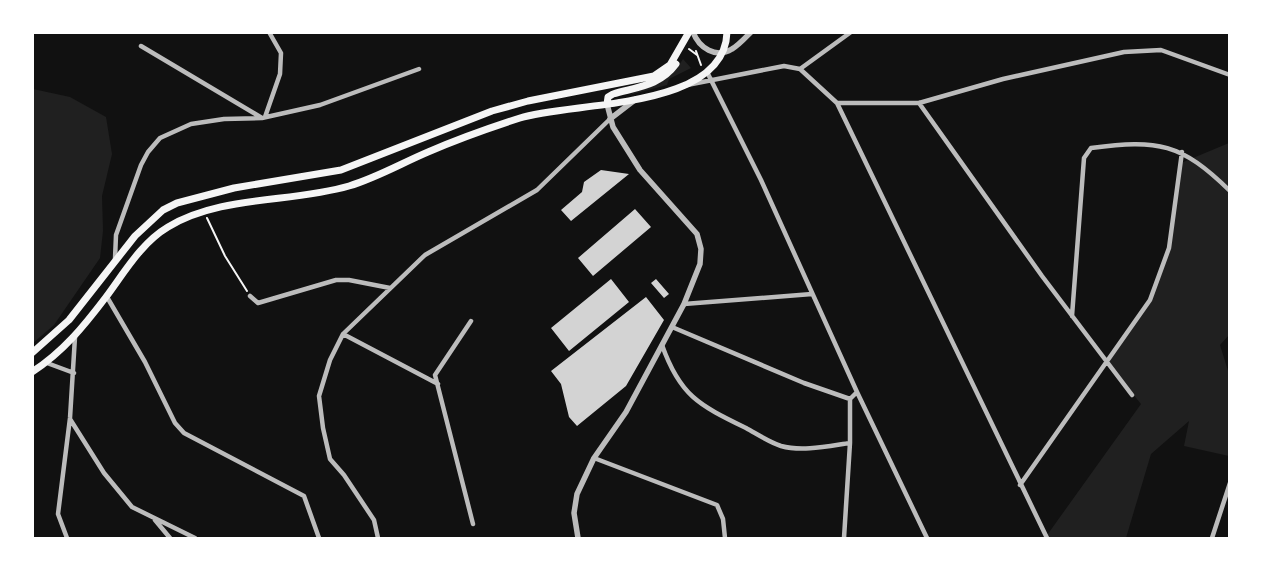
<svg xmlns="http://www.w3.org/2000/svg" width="1262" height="571" viewBox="0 0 1262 571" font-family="Manrope,sans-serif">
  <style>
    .green { fill: #202020 }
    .building { fill: #d3d3d3 }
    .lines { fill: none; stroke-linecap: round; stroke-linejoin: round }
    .path { stroke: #f5f5f5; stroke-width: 2 }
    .minor { stroke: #bcbcbc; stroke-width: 4.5 }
    .tertiary { stroke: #bcbcbc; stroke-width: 5.5 }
    .primary { stroke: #f5f5f5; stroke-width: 7 }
  </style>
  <rect width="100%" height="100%" fill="#111"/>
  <!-- green -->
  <path class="green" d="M 683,59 L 691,68 L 669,79 L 667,85 L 629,95 C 652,84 668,85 683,59 Z
    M 33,89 L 70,97 L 106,117 L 112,154 L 102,196 L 103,231 L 100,258 L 54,325 L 33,343 Z
    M 1229,143 L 1229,335 L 1220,345 L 1229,374 L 1229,456 L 1184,446 L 1189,421 L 1151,454 L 1126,538 L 1045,538 L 1141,404 L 1106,361 L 1150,300 L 1169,248 L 1181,163 Z"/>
  <!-- building -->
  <path class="building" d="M 601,170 L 629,174 L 571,221 L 561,210 L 582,192 L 584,182 Z
    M 635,209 L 651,227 L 593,276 L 578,258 Z
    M 611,279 L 629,302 L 569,351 L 551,328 Z
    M 656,279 L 669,294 L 664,298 L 651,283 Z
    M 646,297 L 664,320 L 626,386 L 577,426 L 569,417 L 561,384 L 551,371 Z"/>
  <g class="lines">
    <!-- path -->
    <path class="path" d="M 689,49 L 697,55
      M 696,51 L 701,65
      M 207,218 L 225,256 L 247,291"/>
    <!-- minor -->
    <path class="minor" d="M 141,46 L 262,118
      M 800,69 L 851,32
      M 707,72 L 761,180 L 857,392 L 850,399 L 850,443 L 844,538
      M 687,85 L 784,66 L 800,69 L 837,103 L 919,103 L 1003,79 L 1124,52 L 1161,50 L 1230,75
      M 837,103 L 1047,538
      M 919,103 L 1042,276 L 1132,395
      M 265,117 L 280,74 L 281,53 L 269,32
      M 115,259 L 116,235 L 141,165 L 148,152 L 160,138 L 191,124 L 224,119 L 262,118 L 320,105 L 419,69
      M 250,296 L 258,303 L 336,280 L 349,280 L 390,288
      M 107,297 L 145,362 L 175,423 L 184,433 L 304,496 L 319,538
      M 684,304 L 812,294
      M 1072,316 L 1084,158 L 1091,148 C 1158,139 1181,143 1230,191
      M 471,321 L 435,375 L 473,524
      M 672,327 L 804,383 L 850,399
      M 343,334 L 438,384
      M 662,345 C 680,396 699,405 746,428 C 757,434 769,442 781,446 C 802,452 829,446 850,443
      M 47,363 L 74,373
      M 857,392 L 927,538
      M 70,419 L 104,473 L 132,507 L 195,538
      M 594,458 L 717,505 L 723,519 L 725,538
      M 1020,485 L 1150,300 L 1169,248 L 1182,152
      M 155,520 L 170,538
      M 67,538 L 58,514 L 70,418 L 75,337
      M 378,538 L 374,520 L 344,475 L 330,459 L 323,428 L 319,396 L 330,360 L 343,334 L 425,255 L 537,190 L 610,119
      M 1212,538 L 1230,483"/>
    <!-- tertiary -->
    <path class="tertiary" d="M 693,32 C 699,48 716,59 732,49 C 739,45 745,38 751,32
      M 610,119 L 636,99
      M 578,538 L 574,513 L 577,494 L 594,458 L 626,412 L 684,304 L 700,264 L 701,249 L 697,234 L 640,170 L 613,127 L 607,104"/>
    <!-- primary -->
    <path class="primary" d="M 607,104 L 608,97 L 613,94 C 637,87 660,86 676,64
      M 32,353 L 69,320 L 135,236 L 163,210 L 177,203 L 234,188 L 341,170 L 492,111 L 528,101 L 654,76 L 670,65 L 689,32
      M 32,372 C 63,352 84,326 106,297 C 124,273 141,243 168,227 C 221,195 291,203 349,186 C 376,178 402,163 428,152 C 458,139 489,128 520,118 C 572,101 725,111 727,32"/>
  </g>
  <!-- border -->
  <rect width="1262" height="571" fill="none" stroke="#ffffff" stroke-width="68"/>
</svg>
